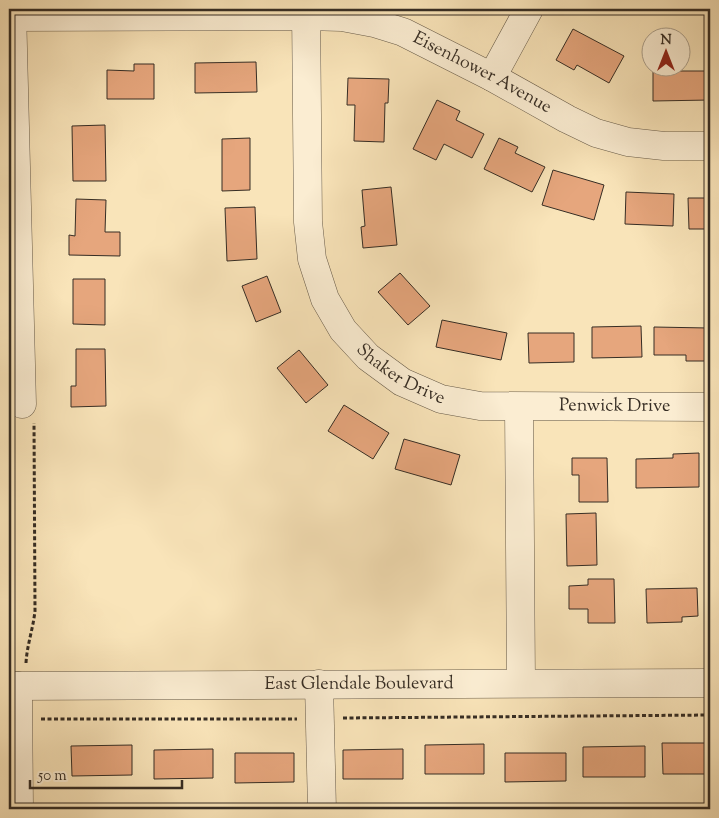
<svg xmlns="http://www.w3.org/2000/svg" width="719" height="818" viewBox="0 0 719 818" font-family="'Sorts Mill Goudy',serif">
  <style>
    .building { fill: #e6a67d; stroke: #362d24 }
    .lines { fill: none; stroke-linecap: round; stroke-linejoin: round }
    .minor-casing { stroke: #675b49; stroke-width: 29 }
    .path { stroke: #362d24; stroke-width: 3; stroke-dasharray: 4 2.5; stroke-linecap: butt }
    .minor { stroke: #fbedd2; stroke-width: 28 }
    .labels { text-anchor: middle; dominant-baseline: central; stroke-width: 5; stroke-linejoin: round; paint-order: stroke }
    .street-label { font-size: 18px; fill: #362d24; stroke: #fbedd2 }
  </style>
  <rect width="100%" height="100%" fill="#f9e4b9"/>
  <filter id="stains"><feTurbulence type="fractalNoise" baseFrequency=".004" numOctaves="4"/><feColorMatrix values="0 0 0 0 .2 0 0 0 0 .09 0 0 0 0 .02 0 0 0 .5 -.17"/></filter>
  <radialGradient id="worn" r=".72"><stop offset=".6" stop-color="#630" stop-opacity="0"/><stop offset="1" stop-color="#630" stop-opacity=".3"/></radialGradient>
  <!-- building -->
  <path class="building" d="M 573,29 L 624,56 L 609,83 L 577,65 L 574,70 L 556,60 Z
    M 256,62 L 257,92 L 195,93 L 195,63 Z
    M 134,64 L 154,64 L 154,99 L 107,99 L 107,70 L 134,71 Z
    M 653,71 L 710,71 L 710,100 L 653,101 Z
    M 348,78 L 389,79 L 388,103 L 385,103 L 384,142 L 354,141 L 355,105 L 347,105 Z
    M 437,100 L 460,111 L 456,120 L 484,134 L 472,158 L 444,144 L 436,160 L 413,149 Z
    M 105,125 L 106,181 L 73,181 L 72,126 Z
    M 250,138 L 250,190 L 222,191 L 222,139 Z
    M 499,138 L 518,147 L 515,153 L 545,167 L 532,192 L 484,169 Z
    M 553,170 L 604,185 L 594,220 L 542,205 Z
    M 391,187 L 397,245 L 363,248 L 361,227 L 365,226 L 362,190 Z
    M 626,192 L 674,194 L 673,226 L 625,224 Z
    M 688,198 L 710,198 L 710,229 L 689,229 Z
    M 76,199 L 106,200 L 105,232 L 120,232 L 120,256 L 69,255 L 69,235 L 75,236 Z
    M 255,207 L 257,259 L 227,261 L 225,208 Z
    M 400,273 L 430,306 L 408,325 L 378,292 Z
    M 267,276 L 281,312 L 256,322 L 242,286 Z
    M 73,279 L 105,279 L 105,325 L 73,324 Z
    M 442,320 L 507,333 L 501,360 L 436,347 Z
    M 641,326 L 642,357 L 592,358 L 592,327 Z
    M 654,327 L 708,328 L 707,361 L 686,361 L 686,355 L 654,355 Z
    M 528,333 L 574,333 L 574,362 L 529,363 Z
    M 76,349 L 105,349 L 106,406 L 71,407 L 71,386 L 76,386 Z
    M 299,350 L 328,385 L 306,403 L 277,368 Z
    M 344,405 L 389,433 L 373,459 L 328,431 Z
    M 404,439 L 460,455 L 451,485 L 395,469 Z
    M 699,453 L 699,487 L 636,488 L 636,459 L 673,458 L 673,454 Z
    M 706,454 L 710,454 L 710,489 L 706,489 Z
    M 572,458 L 607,458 L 608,502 L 579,502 L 579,475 L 572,475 Z
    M 596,513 L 597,565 L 567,566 L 566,514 Z
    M 588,579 L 614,579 L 615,623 L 588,623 L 588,609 L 569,609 L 569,586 L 588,585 Z
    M 697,588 L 698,616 L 682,617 L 682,622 L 647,623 L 646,589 Z
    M 662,743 L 710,743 L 710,774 L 663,774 Z
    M 484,744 L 484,774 L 425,774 L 425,745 Z
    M 132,745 L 132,775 L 72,776 L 71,746 Z
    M 645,746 L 645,777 L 583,777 L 583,747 Z
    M 213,749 L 213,778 L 154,779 L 154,750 Z
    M 403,749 L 403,779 L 343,779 L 343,750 Z
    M 235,753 L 294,753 L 294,782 L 235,783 Z
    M 505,753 L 566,753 L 566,781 L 505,782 Z"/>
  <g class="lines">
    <!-- minor casing -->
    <g class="minor-casing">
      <g id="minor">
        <path d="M 12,9 L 22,404"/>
        <path id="s1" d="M 306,9 L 308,222 L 312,259 L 325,299 L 343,330 L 368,357 L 402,382 L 441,399 L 480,406 L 710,407"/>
        <path id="s2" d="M 9,17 L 306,16 L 342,17 L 374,23 L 403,32 L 492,77 L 567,119 L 596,133 L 628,142 L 664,146 L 710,146"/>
        <path d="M 492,77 L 529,9"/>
        <path d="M 519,407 L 521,683"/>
        <path d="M 319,684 L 322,809"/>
        <path id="s3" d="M 9,686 L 710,683"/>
        <path d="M 18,686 L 19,809"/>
      </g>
    </g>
    <!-- path -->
    <path class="path" d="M 26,663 C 27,645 33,629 35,611 L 34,423
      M 343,718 L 710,715
      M 41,719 L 297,719"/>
    <!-- minor -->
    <use href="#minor" class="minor"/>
  </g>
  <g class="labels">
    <!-- street labels -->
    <g class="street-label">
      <text stroke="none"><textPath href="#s2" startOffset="485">Eisenhower Avenue</textPath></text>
      <text stroke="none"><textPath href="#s1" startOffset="402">Shaker Drive</textPath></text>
      <text stroke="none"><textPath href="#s1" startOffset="624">Penwick Drive</textPath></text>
      <text stroke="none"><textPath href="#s3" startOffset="350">East Glendale Boulevard</textPath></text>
    </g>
  </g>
  <!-- margin -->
  <rect width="719" height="818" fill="none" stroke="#f9e4b9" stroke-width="30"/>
  <rect x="10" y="10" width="699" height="798" fill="none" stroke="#362d24" stroke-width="2.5"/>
  <rect x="15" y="15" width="689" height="788" fill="none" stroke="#362d24"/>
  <!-- north arrow -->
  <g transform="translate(666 52)"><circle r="24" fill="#fbedd2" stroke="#aca08c"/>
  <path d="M0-4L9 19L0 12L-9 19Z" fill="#8f2418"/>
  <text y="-8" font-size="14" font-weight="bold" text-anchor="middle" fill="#362d24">N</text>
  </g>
  <!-- scale -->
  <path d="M30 780v8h152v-8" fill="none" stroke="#362d24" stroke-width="2.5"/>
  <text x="38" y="780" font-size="15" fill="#362d24" stroke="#fbedd2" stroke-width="4" paint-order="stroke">50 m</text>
  <rect width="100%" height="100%" filter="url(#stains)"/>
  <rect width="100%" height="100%" fill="url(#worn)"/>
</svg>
